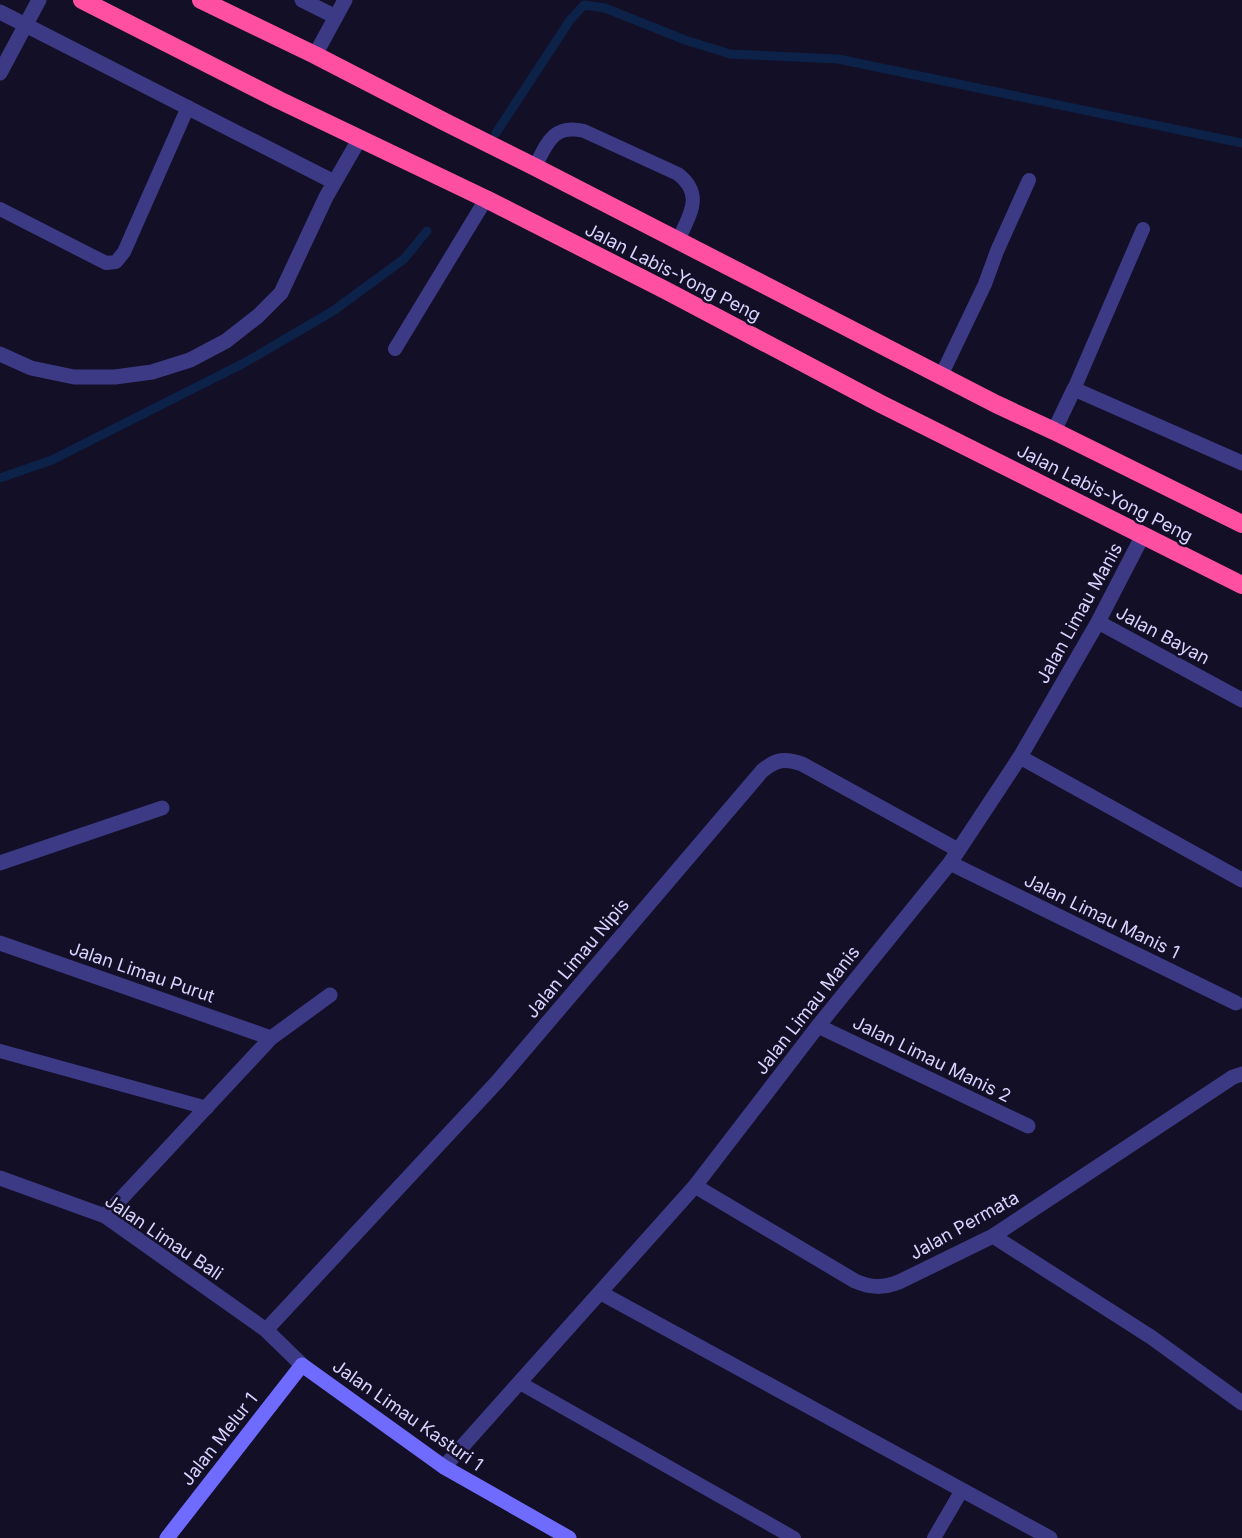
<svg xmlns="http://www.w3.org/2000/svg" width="1242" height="1538" viewBox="0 0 1242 1538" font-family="Inter,sans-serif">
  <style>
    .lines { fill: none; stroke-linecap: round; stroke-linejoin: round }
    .stream { stroke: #0c2248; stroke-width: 9 }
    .lane { stroke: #3d3a85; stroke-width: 14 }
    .street { stroke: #3d3a85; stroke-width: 15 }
    .secondary { stroke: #6f6bff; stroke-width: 15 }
    .highway { stroke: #ff4fa3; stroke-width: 18 }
    .labels { text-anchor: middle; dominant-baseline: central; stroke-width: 5; stroke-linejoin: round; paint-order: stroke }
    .street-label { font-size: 18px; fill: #d9d4ff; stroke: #130f26 }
  </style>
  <rect width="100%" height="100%" fill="#130f26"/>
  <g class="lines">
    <!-- stream -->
    <path class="stream" d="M 496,133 L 570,20 L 584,5 L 605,8 L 685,40 L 730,54 L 838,59 L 1242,143
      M 0,478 L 52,460 L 246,362 L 333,311 L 404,259 L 427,231"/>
    <!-- lane -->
    <path class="lane" d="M 535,167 C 547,143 553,124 584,131 L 678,174 C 705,195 689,215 678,241
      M 0,209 L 106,263 L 116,262 L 124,252 L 188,107
      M 395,349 L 486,199
      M 941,376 L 985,284 L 997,251 L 1029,180
      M 1074,389 L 1143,229
      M 0,1051 L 207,1108
      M 520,1383 L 794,1538
      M 934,1538 L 962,1490"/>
    <!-- street -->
    <path class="street" d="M 302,0 L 336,17
      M 0,12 L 334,182
      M 315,55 L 345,0
      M 0,73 L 39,0
      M 0,354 L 31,368 L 74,377 L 115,377 L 152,372 L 190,360 L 226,341 L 258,316 L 281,293 L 326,197 L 360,138
      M 1054,431 L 1074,389 L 1242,463
      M 1098,622 L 1242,700
      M 1020,757 L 1242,880
      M 0,863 L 162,808
      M 950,863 L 1236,1003
      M 0,943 L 271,1038
      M 818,1026 L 1028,1126
      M 0,1178 L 105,1216 L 266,1330 L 302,1365
      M 695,1186 L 855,1281 C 871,1288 883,1288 899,1282 L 993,1236 L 1233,1077 L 1242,1074
      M 105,1216 L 271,1038 L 330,995
      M 993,1236 L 1151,1337 L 1242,1403
      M 601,1293 L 1050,1538
      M 266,1330 L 497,1082 L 762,771 C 776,759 785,758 802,764 L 958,850
      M 444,1467 L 695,1186 L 818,1026 L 950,863 L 1020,757 L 1098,622 L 1143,535"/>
    <!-- secondary -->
    <path class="secondary" d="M 167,1538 L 302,1365 L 444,1467 L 569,1538"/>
    <!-- highway -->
    <path class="highway" d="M 82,0 L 279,100 L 486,199 L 665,290 L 881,404 L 1242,585
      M 201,0 L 315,55 L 445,122 L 535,167 L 996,404 L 1054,431 L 1242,524"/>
  </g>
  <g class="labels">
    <!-- street labels -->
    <g class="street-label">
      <text transform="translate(673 272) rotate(27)">Jalan Labis-Yong Peng</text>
      <text transform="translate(1105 493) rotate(27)">Jalan Labis-Yong Peng</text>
      <text transform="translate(1079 613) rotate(-61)">Jalan Limau Manis</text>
      <text transform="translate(1163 635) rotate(28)">Jalan Bayan</text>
      <text transform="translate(1102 916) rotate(26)">Jalan Limau Manis 1</text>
      <text transform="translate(577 958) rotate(-50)">Jalan Limau Nipis</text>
      <text transform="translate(142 972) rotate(19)">Jalan Limau Purut</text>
      <text transform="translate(807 1010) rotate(-52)">Jalan Limau Manis</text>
      <text transform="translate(932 1059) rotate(26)">Jalan Limau Manis 2</text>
      <text transform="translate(964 1225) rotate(-29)">Jalan Permata</text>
      <text transform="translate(164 1237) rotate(34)">Jalan Limau Bali</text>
      <text transform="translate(408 1415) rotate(35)">Jalan Limau Kasturi 1</text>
      <text transform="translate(219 1439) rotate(-52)">Jalan Melur 1</text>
    </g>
  </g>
</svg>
